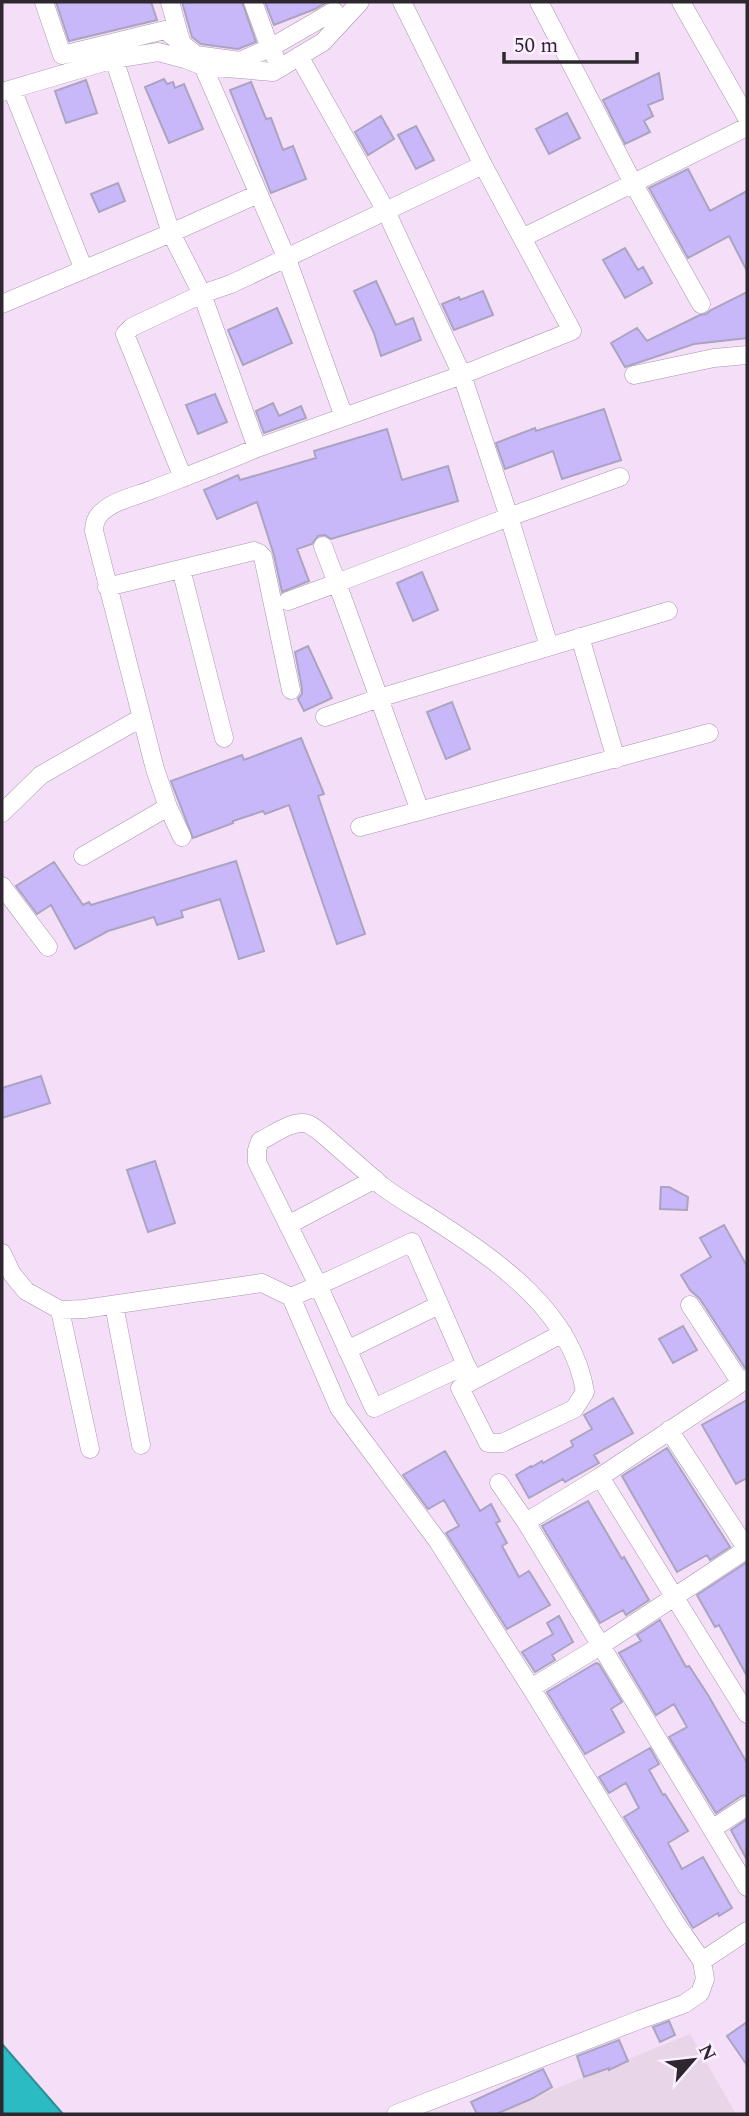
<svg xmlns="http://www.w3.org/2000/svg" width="749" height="2116" viewBox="0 0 749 2116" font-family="Spectral,serif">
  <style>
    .industrial { fill: #e8d6e8 }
    .water { fill: #2bbbc3; stroke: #2c8f97; stroke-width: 2 }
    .building { fill: #c9b8f9; stroke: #aba4c1; stroke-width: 2 }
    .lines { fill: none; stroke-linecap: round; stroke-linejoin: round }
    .minor-casing { stroke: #a994ac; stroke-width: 19 }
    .minor { stroke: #fff; stroke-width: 18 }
  </style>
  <rect width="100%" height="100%" fill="#f4def8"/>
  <!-- industrial -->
  <path class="industrial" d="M 690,2034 L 736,2114 L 493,2114 Z"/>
  <!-- water -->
  <path class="water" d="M 2,2044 L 63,2114 L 2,2114 Z"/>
  <!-- building -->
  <path class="building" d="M 56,2 L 151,2 L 157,20 L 69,41 Z
    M 182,2 L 242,2 L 256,42 L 238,49 L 201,44 L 192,37 Z
    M 265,2 L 327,2 L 315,9 L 274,25 Z
    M 659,73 L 663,99 L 648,105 L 653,116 L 644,121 L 650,132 L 625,144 L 603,100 Z
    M 164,79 L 167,84 L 173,82 L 175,88 L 184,84 L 203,129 L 169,143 L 145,87 Z
    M 86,80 L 97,113 L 66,123 L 55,91 Z
    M 251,82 L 266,119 L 271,118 L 283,150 L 293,146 L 306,179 L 271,193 L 230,90 Z
    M 567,113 L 580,138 L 549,154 L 536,129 Z
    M 381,116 L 394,139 L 368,155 L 355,132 Z
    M 416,126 L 434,160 L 416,169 L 398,135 Z
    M 688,169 L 710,211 L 747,191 L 747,271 L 729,236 L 688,258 L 649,188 Z
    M 118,183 L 125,201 L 99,212 L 91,194 Z
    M 625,248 L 638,270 L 643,267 L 652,283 L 625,298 L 603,260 Z
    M 376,281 L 396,325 L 413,318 L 421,340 L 381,356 L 374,333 L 354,291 Z
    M 483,291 L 493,315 L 454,330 L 442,304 L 459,297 L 460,300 Z
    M 747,292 L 747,338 L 694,344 L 625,367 L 611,343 L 637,328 L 647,341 L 700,315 L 706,314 L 711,310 Z
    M 277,308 L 292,343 L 243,365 L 228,330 Z
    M 215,394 L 227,422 L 198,434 L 186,405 Z
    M 273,403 L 279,416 L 301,406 L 306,418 L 264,433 L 256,411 Z
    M 604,409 L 621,460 L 562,479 L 553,451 L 505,469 L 496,443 L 535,428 L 536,431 Z
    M 387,429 L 402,480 L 448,466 L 458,501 L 331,539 L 325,535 L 318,536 L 312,544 L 297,549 L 309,581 L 282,592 L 274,555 L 257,502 L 217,519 L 204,490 L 238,475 L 240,480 L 316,458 L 314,451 Z
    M 422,572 L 438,610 L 413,621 L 397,583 Z
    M 308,646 L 332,698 L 304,711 L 298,699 L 302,694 L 302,688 L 295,652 Z
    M 452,702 L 470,749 L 446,759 L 427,712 Z
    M 301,738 L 324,794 L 318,796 L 365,934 L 337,944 L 289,805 L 265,814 L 263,811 L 233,821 L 233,823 L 193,838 L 171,781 L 242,755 L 244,760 Z
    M 236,861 L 264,951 L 239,959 L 220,899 L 181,911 L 183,917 L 157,925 L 154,917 L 108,931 L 75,949 L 51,905 L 37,914 L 16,886 L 54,862 L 83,905 L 89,902 L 91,905 Z
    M 41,1076 L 50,1103 L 2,1118 L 2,1088 Z
    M 155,1161 L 175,1223 L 148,1232 L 127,1170 Z
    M 661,1187 L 669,1187 L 688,1197 L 687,1210 L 660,1209 Z
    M 724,1225 L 747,1266 L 747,1368 L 745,1368 L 700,1299 L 690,1290 L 681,1275 L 711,1257 L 700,1238 Z
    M 683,1326 L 697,1350 L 673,1363 L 659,1339 Z
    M 613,1398 L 633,1433 L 594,1455 L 599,1463 L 565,1482 L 563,1479 L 529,1498 L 516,1475 L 531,1466 L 532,1467 L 542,1461 L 543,1463 L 573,1446 L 571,1441 L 592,1429 L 584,1415 Z
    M 747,1400 L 747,1478 L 736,1484 L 702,1425 Z
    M 667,1448 L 730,1547 L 710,1560 L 707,1555 L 677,1572 L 622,1476 Z
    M 445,1451 L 480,1511 L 491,1504 L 500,1521 L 496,1523 L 507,1543 L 502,1546 L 519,1577 L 529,1571 L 550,1605 L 507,1629 L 446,1533 L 459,1526 L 444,1500 L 428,1509 L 403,1475 Z
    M 588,1501 L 622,1559 L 624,1557 L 649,1600 L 626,1615 L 623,1610 L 600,1623 L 542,1526 Z
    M 747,1562 L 747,1676 L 719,1625 L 715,1627 L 697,1595 Z
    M 559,1616 L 573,1642 L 552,1655 L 555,1660 L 535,1672 L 522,1652 L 553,1634 L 547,1623 Z
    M 660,1620 L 686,1667 L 689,1666 L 708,1695 L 747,1763 L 747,1795 L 741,1796 L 716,1813 L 669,1737 L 687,1727 L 674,1704 L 656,1715 L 619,1653 L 641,1641 L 637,1635 Z
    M 596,1663 L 599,1664 L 622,1702 L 611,1709 L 624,1732 L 585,1754 L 547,1692 Z
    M 650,1748 L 659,1764 L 649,1770 L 663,1795 L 665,1794 L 688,1831 L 668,1843 L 682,1869 L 703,1857 L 732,1908 L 719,1916 L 718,1913 L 693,1928 L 624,1817 L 639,1808 L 626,1783 L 609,1793 L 599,1777 Z
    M 747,1819 L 747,1860 L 731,1830 Z
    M 669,2021 L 675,2035 L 660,2042 L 653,2027 Z
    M 747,2022 L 747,2065 L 727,2036 Z
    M 619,2040 L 628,2061 L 609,2070 L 609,2068 L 584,2077 L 577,2056 Z
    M 543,2069 L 552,2087 L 531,2099 L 496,2114 L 477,2114 L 471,2102 Z"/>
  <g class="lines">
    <!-- minor casing -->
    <g class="minor-casing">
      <path id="minor" d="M 44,2 L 62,55 L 165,30 L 196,55 L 240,61 L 270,48 L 334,11
        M 170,2 L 182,45
        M 253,2 L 270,48 L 275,57
        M 539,2 L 633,183 L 701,304
        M 681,2 L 747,118
        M 299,56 L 386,211 L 462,375 L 509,517 L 337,583 L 379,698 L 668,611
        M 114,59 L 171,233 L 258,194
        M 203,66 L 287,259 L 344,417
        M 12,89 L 84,270
        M 2,92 L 114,59 L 158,52 L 185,59 L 203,66 L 273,72 L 323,42 L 360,2
        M 522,238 L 747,127
        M 2,304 L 171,233 L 202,294 L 231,284 L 483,165
        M 634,375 L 714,358 L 747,355
        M 257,448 L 462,375 L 572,331 L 483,165 L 402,2
        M 181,569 L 224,738
        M 107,587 L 254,551 L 259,553 L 263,557 L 291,690
        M 288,601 L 337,583 L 323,546
        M 580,637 L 616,759
        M 549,646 L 509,517 L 620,477
        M 325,717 L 379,698 L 420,811
        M 2,813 L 41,775 L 141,718
        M 360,827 L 709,733
        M 182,837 L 168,807 L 155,769 L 94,531 C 94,524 96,517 102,512 C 115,500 136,496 151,490 C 187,476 222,463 257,448 L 202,294 L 132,327 L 125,334 L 183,478
        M 83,856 L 168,807
        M 2,886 L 48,947
        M 288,1225 L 375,1179
        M 2,1253 L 12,1274 L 26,1291 L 60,1310 L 84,1309 L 262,1283 L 291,1297 L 339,1408 L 437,1540 L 531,1688 L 675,1922 L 702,1961
        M 291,1297 C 332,1280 372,1261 412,1242 L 466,1365 L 374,1408 L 318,1285 L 257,1162 L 257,1150 L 260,1141 C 273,1135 293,1119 308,1124 C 317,1128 327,1138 334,1144 C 350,1158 366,1172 382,1186 C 399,1199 418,1209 436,1221 C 499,1262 572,1312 585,1392 L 574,1409 L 502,1443 L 488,1443 L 460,1388 L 474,1380 L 466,1365
        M 114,1305 L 141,1445
        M 690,1305 L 741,1383
        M 60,1310 L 90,1449
        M 347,1350 L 439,1305
        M 474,1380 L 563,1333
        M 600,1477 L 747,1714
        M 499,1483 L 526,1522 L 747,1887
        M 526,1522 L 600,1477 L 747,1379
        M 531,1688 L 600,1646 L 747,1549 L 669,1430
        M 712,1829 L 747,1806
        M 396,2114 L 639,2020 L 684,2004 L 700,1993 L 705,1979 L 702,1961 L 747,1931"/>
    </g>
    <!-- minor -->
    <use href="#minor" class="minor"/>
  </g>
  <!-- border -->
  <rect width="749" height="2116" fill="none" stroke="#2f2730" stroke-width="7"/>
  <!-- north arrow -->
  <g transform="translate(693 2060) rotate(62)" stroke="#fcefff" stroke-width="5" paint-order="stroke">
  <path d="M0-5L12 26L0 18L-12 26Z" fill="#2f2730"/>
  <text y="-10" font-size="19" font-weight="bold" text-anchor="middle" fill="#2f2730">N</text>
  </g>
  <!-- scale -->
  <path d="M504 52v10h133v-10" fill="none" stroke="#2f2730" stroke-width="3.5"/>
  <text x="514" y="52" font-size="21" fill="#2f2730" stroke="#fcefff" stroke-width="5" paint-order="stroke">50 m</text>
</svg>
